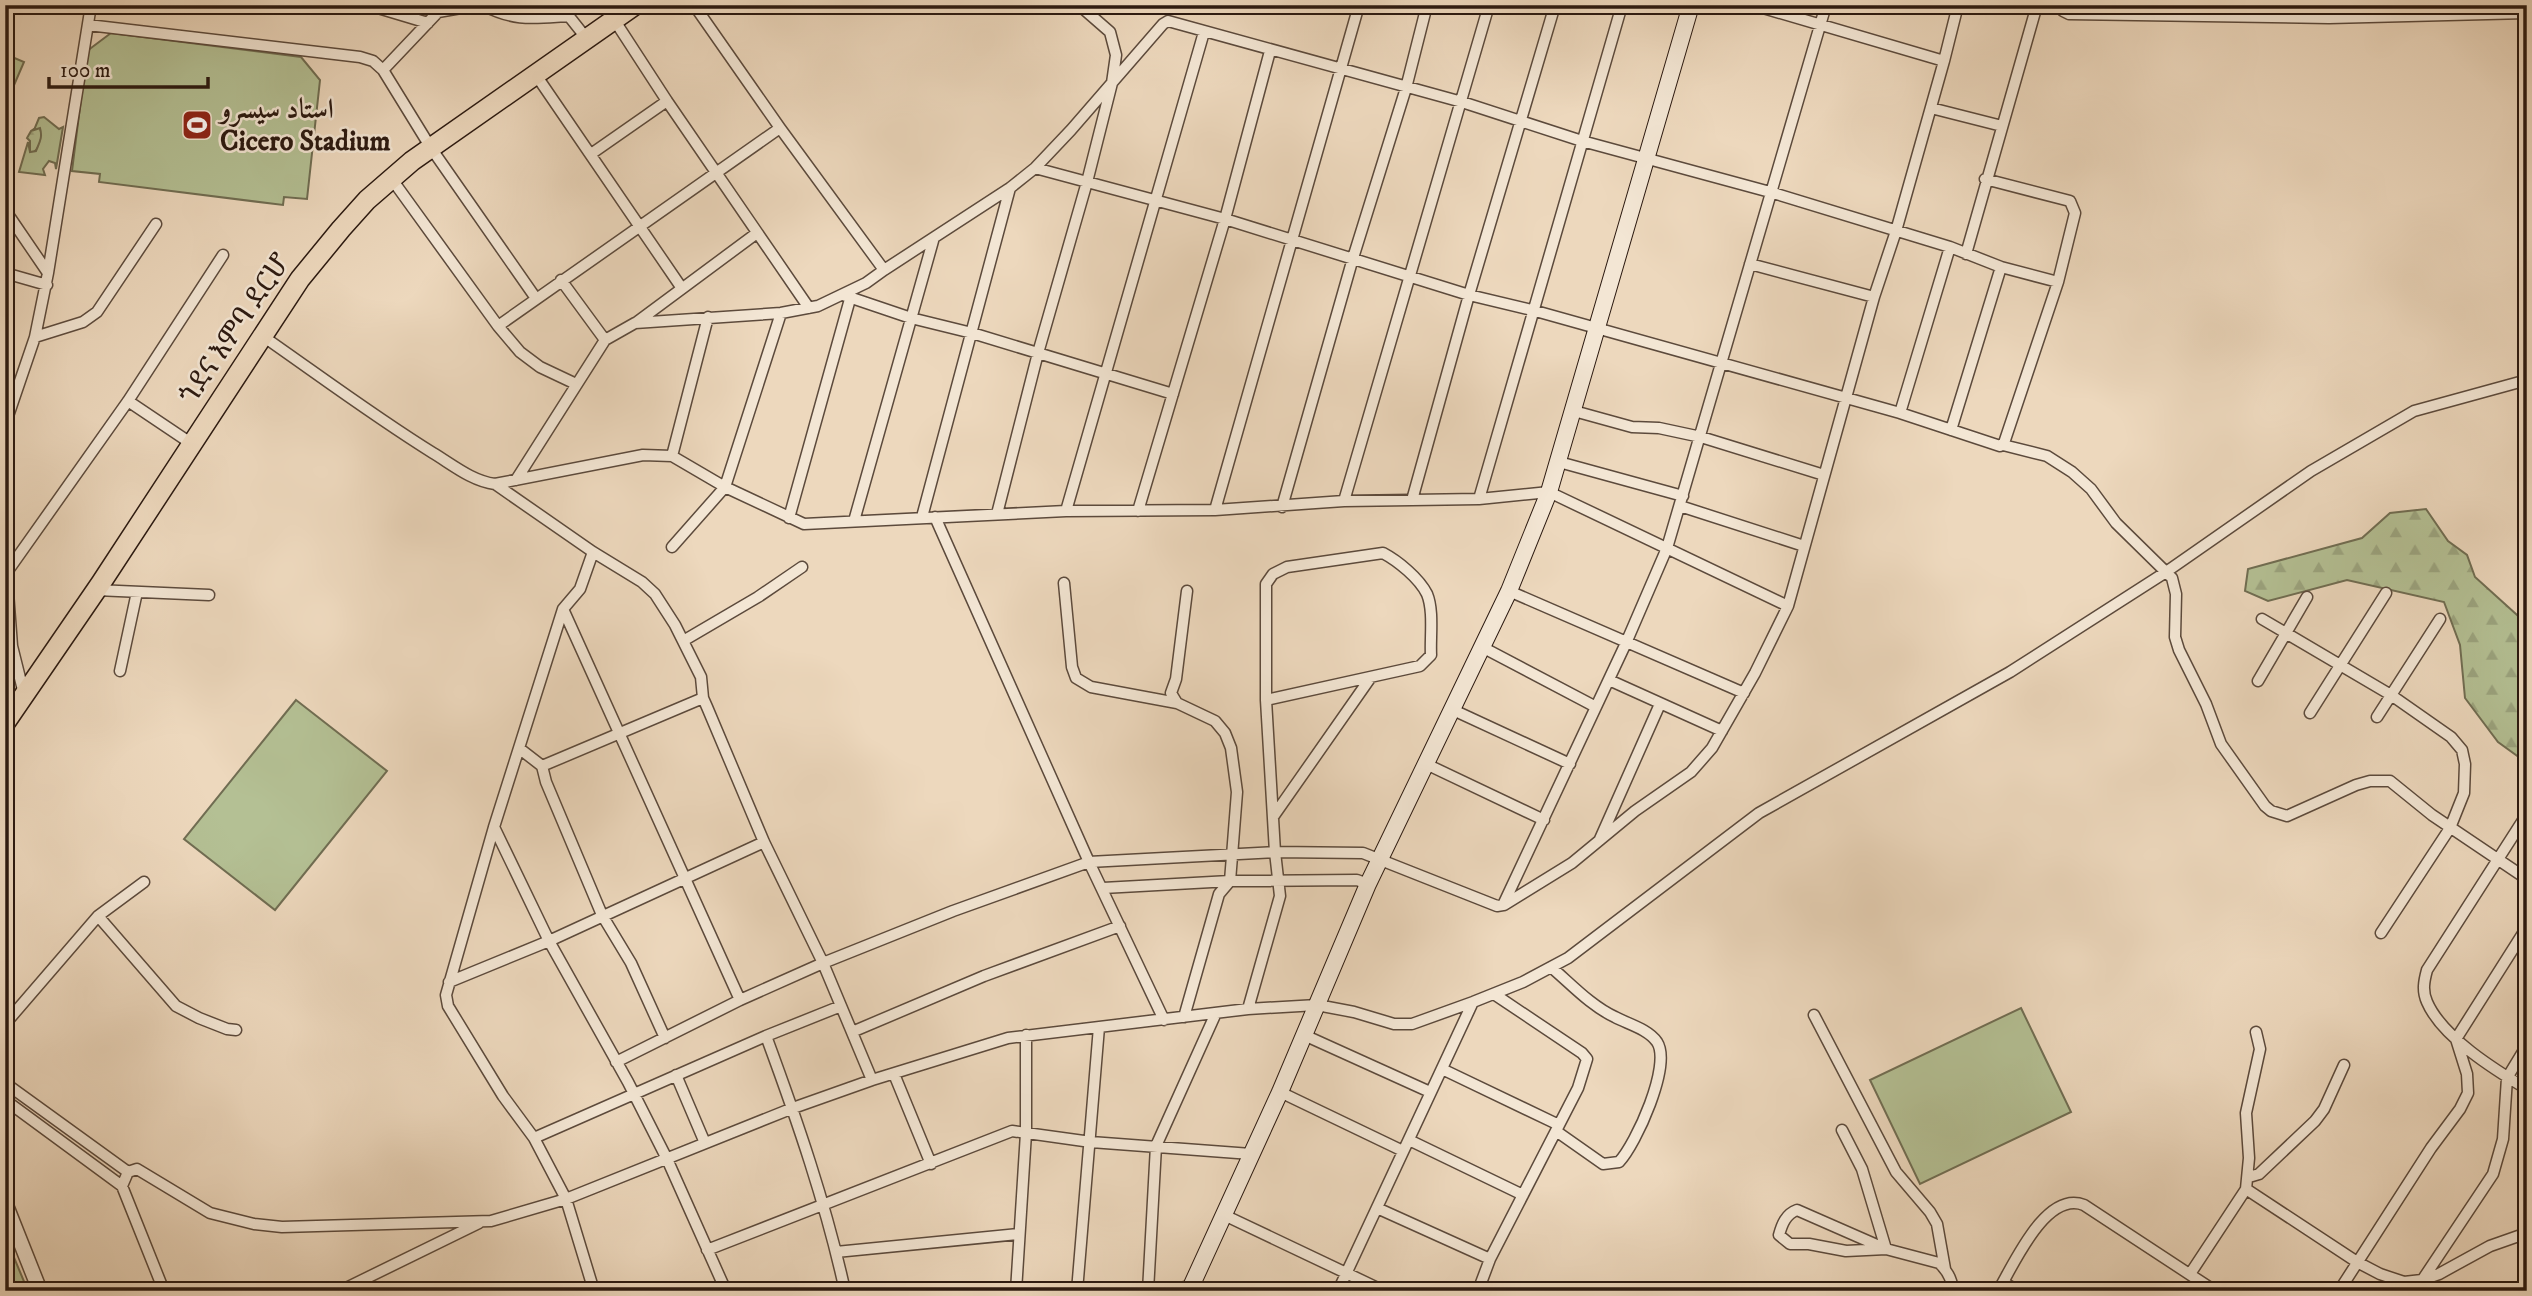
<svg xmlns="http://www.w3.org/2000/svg" width="2532" height="1296" viewBox="0 0 2532 1296" font-family="'IM FELL DW Pica',Amiri,'Noto Serif Ethiopic',serif">
  <style>
    .forest { fill: url(#forest-firs); stroke: #706d52; stroke-width: 2 }
    .garden { fill: #b4c094; stroke: #706d52; stroke-width: 2 }
    .lines { fill: none; stroke-linecap: round; stroke-linejoin: round }
    .minor-casing { stroke: #5c4a3c; stroke-width: 13 }
    .tertiary-casing { stroke: #5c4a3c; stroke-width: 17 }
    .secondary-casing { stroke: #2c1a11; stroke-width: 18 }
    .trunk-casing { stroke: #2c1a11; stroke-width: 22 }
    .minor { stroke: #f3e6d4; stroke-width: 10 }
    .tertiary { stroke: #f3e6d4; stroke-width: 14 }
    .secondary { stroke: #f3e6d4; stroke-width: 16 }
    .trunk { stroke: #edd8bd; stroke-width: 19 }
    .labels { text-anchor: middle; dominant-baseline: central; stroke-width: 5; stroke-linejoin: round; paint-order: stroke }
    .poi-label { font-size: 28px; font-weight: bold; fill: #2c1a11; stroke: #f3e6d4; text-anchor: start }
    .street-label { font-size: 28px; fill: #2c1a11; stroke: #f3e6d4 }
  </style>
  <defs>
    <pattern id="forest-firs" width="22" height="20" patternUnits="userSpaceOnUse" patternTransform="scale(1.75)"><rect width="22" height="20" fill="#b4c094"/><path d="M5 1l3.5 6h-7zM16 11l3.5 6h-7z" fill="#9ba47f"/></pattern>
  </defs>
  <rect width="100%" height="100%" fill="#edd8bd"/>
  <filter id="stains"><feTurbulence type="fractalNoise" baseFrequency=".00286" numOctaves="4"/><feColorMatrix values="0 0 0 0 .2 0 0 0 0 .09 0 0 0 0 .02 0 0 0 .5 -.17"/></filter>
  <radialGradient id="worn" r=".72"><stop offset=".6" stop-color="#630" stop-opacity="0"/><stop offset="1" stop-color="#630" stop-opacity=".3"/></radialGradient>
  <!-- forest -->
  <path class="forest" d="M 37,127 L 40,128 C 43,138 40,147 33,153 L 30,152 L 30,141 L 27,138 L 31,131 Z
    M 2426,509 L 2448,541 L 2467,555 L 2475,577 L 2527,624 L 2527,763 L 2498,742 L 2465,698 L 2460,645 L 2444,602 L 2347,580 L 2268,601 L 2245,591 L 2248,569 L 2362,538 L 2390,513 Z"/>
  <!-- garden -->
  <path class="garden" d="M 111,33 L 301,57 L 320,80 L 307,199 L 284,197 L 283,205 L 99,182 L 100,174 L 72,171 L 87,51 Z
    M 5,54 L 24,62 L 5,106 Z
    M 44,117 L 59,129 L 63,127 L 56,169 L 55,163 L 49,161 L 43,169 L 45,175 L 19,172 L 28,142 L 30,152 L 36,151 C 39,143 43,138 40,128 L 34,130 L 39,118 Z
    M 296,700 L 387,771 L 275,910 L 184,839 Z
    M 2021,1008 L 2071,1112 L 1920,1184 L 1870,1080 Z
    M 5,1236 L 28,1291 L 5,1291 Z"/>
  <g class="lines">
    <!-- minor casing -->
    <g class="minor-casing">
      <path id="minor" d="M 368,5 L 428,23
        M 483,5 C 515,22 534,18 569,16
        M 560,5 L 587,39
        M 694,5 L 780,128 L 884,270 L 1010,188 L 1035,168 L 1071,130 L 1163,24 L 1168,21 L 1462,102 L 1582,141 L 1770,192 L 1950,247 L 2001,267 L 2058,282
        M 1753,5 L 1944,61
        M 2063,5 L 2063,11 L 2069,14 L 2329,18 L 2527,13
        M 615,21 L 667,101 L 809,308
        M 88,25 L 360,57 L 373,61 L 383,70 L 431,148 L 535,297
        M 383,70 L 438,12 L 478,5
        M 536,75 L 681,287
        M 1931,108 L 2002,126
        M 591,154 L 667,101
        M 1035,168 L 1225,219 L 1469,295 L 1532,310 L 1900,413 L 2000,446 L 2004,443 L 2058,282 L 2075,213 L 2070,201 L 1985,179
        M 391,178 L 498,326 L 520,352 L 540,367 L 576,384
        M 5,210 L 48,273 L 35,337 L 5,425
        M 1966,254 L 2037,5
        M 1750,264 L 1874,297
        M 5,273 L 47,285
        M 48,273 L 91,5
        M 561,280 L 605,340
        M 843,295 L 911,318 L 972,333 L 1173,394
        M 637,322 L 757,233
        M 498,326 L 780,128
        M 35,337 L 83,322 L 97,312 L 156,224
        M 264,337 C 320,376 375,417 433,453 C 453,465 472,481 495,484 L 593,552 L 642,582 L 655,594 L 675,625 L 701,677 L 703,698 L 707,707 L 764,842 L 823,963 L 872,1080
        M 128,401 L 192,444
        M 1574,411 L 1632,427 L 1659,428 L 1701,437 L 1824,475
        M 1900,413 L 1950,247
        M 1951,430 L 2001,267
        M 2003,445 L 2047,456 L 2072,472 L 2091,489 L 2116,523 L 2172,578 L 2176,594 L 2175,637 L 2179,650 L 2206,704 L 2221,744 L 2265,806 L 2271,811 L 2287,816 L 2356,785 L 2370,781 L 2390,781 L 2432,815 L 2527,879
        M 672,456 L 708,317
        M 1559,462 L 1683,496
        M 516,480 L 605,340 L 635,323 L 781,313 L 818,306 L 866,283 L 884,270
        M 495,484 L 643,455 L 672,456 L 725,487 L 804,524 L 1066,511 L 1215,510 L 1344,501 L 1479,499 L 1549,492 L 1788,606
        M 1479,499 L 1622,5
        M 1412,500 L 1469,295 L 1555,5
        M 1344,501 L 1489,5
        M 1680,506 L 1804,546
        M 1282,507 L 1353,258 L 1406,88 L 1427,5
        M 1215,510 L 1359,5
        M 1066,511 L 1204,32
        M 1138,511 L 1225,219 L 1270,51
        M 997,514 L 1038,353 L 1087,182 L 1112,83 L 1116,55 L 1110,32 L 1079,5
        M 922,517 L 1010,188
        M 935,517 L 1089,862 L 1164,1020
        M 789,518 L 850,299
        M 854,521 L 933,241
        M 672,547 L 725,487 L 781,313
        M 5,552 L 12,646 L 24,694
        M 593,552 L 580,589 L 563,609 L 494,827 L 446,995 L 448,1006 L 503,1096 L 534,1138 L 566,1199 L 793,1108 L 872,1080 L 1008,1038 L 1248,1009 L 1317,1005 L 1354,1012 L 1394,1024 L 1412,1024 L 1473,1002 L 1523,982 L 1568,958 L 1759,813 L 2010,672 L 2166,572 L 2311,471 L 2414,411 L 2527,380
        M 7,572 L 128,401 L 223,255
        M 1064,583 L 1072,667 L 1076,678 L 1091,687 L 1177,703
        M 96,590 L 209,595
        M 1509,591 L 1744,693
        M 563,609 L 740,1000
        M 2262,619 L 2391,695 L 2451,737 L 2462,750 L 2465,764 L 2464,793 L 2450,828 L 2381,933
        M 683,641 L 758,597 L 802,567
        M 1482,647 L 1596,707
        M 120,671 L 137,592
        M 1609,680 L 1722,731
        M 2258,681 L 2307,597
        M 1451,709 L 1570,764
        M 2310,713 L 2386,593
        M 2377,717 L 2440,619
        M 520,749 L 542,766 L 546,782 L 602,915 L 631,963 L 665,1038
        M 1426,764 L 1544,820
        M 542,766 L 703,698
        M 2527,814 L 2427,970 C 2424,981 2422,991 2427,1002 C 2442,1037 2495,1070 2527,1089
        M 1273,817 L 1371,677
        M 494,827 L 549,941 L 628,1082 L 667,1159 L 726,1291
        M 1600,839 L 1660,704
        M 1103,888 L 1230,881 L 1357,880 L 1368,884
        M 1504,905 L 1572,863 L 1635,811 L 1691,772 L 1712,748 L 1755,673 L 1788,606 L 1874,297 L 1896,231 L 1944,61 L 1958,5
        M 98,916 L 176,1006 L 199,1018 L 227,1029 L 236,1030
        M 1551,967 C 1571,984 1591,1006 1615,1017 C 1628,1024 1648,1029 1657,1042 C 1672,1065 1636,1144 1619,1162 L 1603,1164 L 1556,1131
        M 449,982 L 549,941 L 764,842
        M 1248,1009 L 1280,896 L 1275,852 L 1266,700 L 1266,584 L 1273,574 L 1287,567 L 1383,553 C 1398,561 1419,578 1427,594 C 1434,611 1430,637 1431,655 L 1420,666 L 1266,700
        M 1814,1015 L 1896,1172 L 1930,1212 L 1937,1224 L 1945,1269
        M 1184,1017 L 1219,894 L 1230,881 L 1232,856 L 1237,792 L 1231,748 L 1225,733 L 1215,721 L 1177,703 L 1171,693 L 1176,679 L 1187,591
        M 5,1024 L 98,916 L 144,882
        M 852,1032 L 984,976 L 1120,926
        M 1304,1035 L 1430,1092
        M 766,1036 C 797,1120 826,1204 845,1291
        M 616,1062 L 740,1000 L 823,963 L 953,911 L 1089,862 L 1275,852 L 1363,853 L 1497,906 L 1503,905 L 1626,643 L 1667,548 L 1826,5
        M 1442,1069 L 1559,1125
        M 894,1074 L 931,1164
        M 676,1075 L 705,1143
        M 5,1083 L 128,1172
        M 1280,1092 L 1403,1151
        M 5,1100 L 122,1186 L 164,1291
        M 1842,1130 L 1862,1169 L 1886,1249
        M 534,1138 L 766,1036 L 841,1006
        M 1409,1140 L 1523,1195
        M 2249,1177 L 2259,1174 L 2315,1121 L 2324,1109 L 2344,1065
        M 122,1186 L 128,1172 L 137,1169 L 210,1213 L 254,1224 L 282,1227 L 491,1221 L 566,1199 L 594,1291
        M 2246,1189 L 2357,1262 L 2380,1274 L 2404,1282 L 2422,1280 L 2439,1274 L 2490,1246 L 2527,1233
        M 1377,1208 L 1490,1259
        M 1224,1215 L 1384,1291
        M 1886,1249 L 1846,1251 L 1809,1244 L 1790,1244 L 1779,1235 C 1782,1224 1786,1214 1797,1210 L 1886,1249 L 1939,1263 C 1948,1271 1952,1279 1953,1291
        M 707,1250 L 1012,1131 L 1091,1142 L 1251,1154
        M 836,1252 L 1019,1234
        M 2190,1274 L 2246,1189 L 2249,1158 L 2246,1113 L 2260,1049 L 2256,1032
        M 2003,1282 L 2018,1291
        M 340,1291 L 479,1223
        M 1016,1291 L 1026,1133 L 1026,1035
        M 1077,1291 L 1099,1027
        M 1148,1291 L 1156,1146 L 1216,1013
        M 1161,1291 L 1192,1286 L 1204,1291
        M 1338,1291 L 1473,1002
        M 1478,1291 L 1490,1259 L 1578,1088 L 1587,1059 L 1582,1053 L 1494,994
        M 1998,1291 C 2014,1264 2046,1190 2084,1205 L 2215,1291
        M 2339,1291 L 2431,1148 L 2460,1109 L 2468,1093 L 2467,1074 L 2456,1039 L 2527,927
        M 2415,1291 L 2493,1174 L 2503,1139 L 2507,1078 L 2527,1045"/>
    </g>
    <!-- tertiary casing -->
    <g class="tertiary-casing">
      <path id="tertiary" d="M 5,1203 L 40,1291"/>
    </g>
    <!-- secondary casing -->
    <g class="secondary-casing">
      <path id="secondary" d="M 1189,1291 L 1280,1092 L 1368,884 L 1509,591 L 1549,492 L 1691,5"/>
    </g>
    <!-- trunk casing -->
    <g class="trunk-casing">
      <path id="trunk" d="M 5,723 L 101,583 L 300,279 L 341,229 L 367,200 L 412,161 L 635,5"/>
    </g>
    <!-- minor -->
    <use href="#minor" class="minor"/>
    <!-- tertiary -->
    <use href="#tertiary" class="tertiary"/>
    <!-- secondary -->
    <use href="#secondary" class="secondary"/>
    <!-- trunk -->
    <use href="#trunk" class="trunk"/>
  </g>
  <!-- icons -->
  <defs>
    <g id="stadium-square" transform="scale(1.575)"><rect x="-9" y="-9" width="18" height="18" rx="4" fill="#8f2418" stroke="#f3e6d4"/><path d="M0-5a6.5 5 0 1 0 0 10a6.5 5 0 1 0 0-10ZM-3.5-1.8h7v3.6h-7Z" fill="#fff"/></g>
  </defs>
  <g fill-rule="evenodd">
    <use href="#stadium-square" x="197" y="125"/>
  </g>
  <g class="labels">
    <!-- poi labels -->
    <g class="poi-label">
      <text x="220" y="109">استاد سيسرو<tspan x="220" dy="32">Cicero Stadium</tspan></text>
    </g>
    <!-- street labels -->
    <g class="street-label">
      <text transform="translate(235 329) rotate(-56)">ጎደና እምባ ደርሆ</text>
    </g>
  </g>
  <!-- margin -->
  <rect width="2532" height="1296" fill="none" stroke="#edd8bd" stroke-width="28"/>
  <rect x="7" y="7" width="2518" height="1282" fill="none" stroke="#2c1a11" stroke-width="3.5"/>
  <rect x="14" y="14" width="2504" height="1268" fill="none" stroke="#2c1a11" stroke-width="2"/>
  <!-- scale -->
  <path d="M49 77v10h159v-10" fill="none" stroke="#2c1a11" stroke-width="3.5"/>
  <text x="60" y="77" font-size="21" fill="#2c1a11" stroke="#f3e6d4" stroke-width="5" paint-order="stroke">100 m</text>
  <rect width="100%" height="100%" filter="url(#stains)"/>
  <rect width="100%" height="100%" fill="url(#worn)"/>
</svg>
